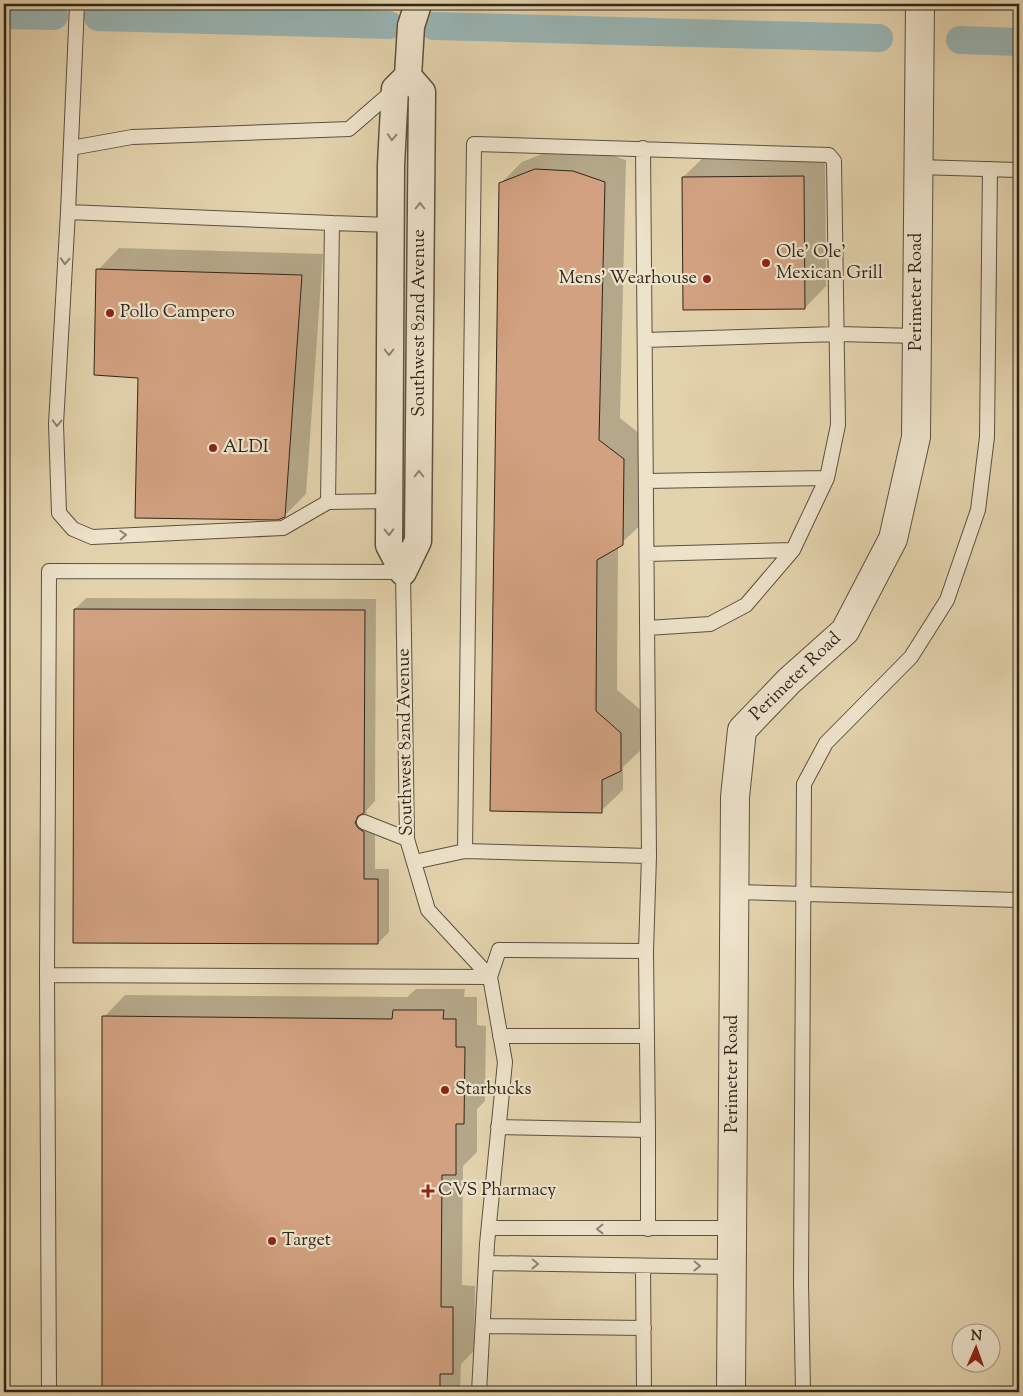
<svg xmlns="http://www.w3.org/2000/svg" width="1023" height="1396" viewBox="0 0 1023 1396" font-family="'Sorts Mill Goudy',serif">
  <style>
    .shadow { fill: #0003 }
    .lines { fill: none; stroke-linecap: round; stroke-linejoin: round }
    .canal { stroke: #99b6b5; stroke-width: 28 }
    .building { fill: #d2a181; stroke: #2f261b }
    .service-casing { stroke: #5c5140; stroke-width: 16 }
    .minor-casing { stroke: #5c5140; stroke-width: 29 }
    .tertiary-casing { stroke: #5c5140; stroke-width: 30 }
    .service { stroke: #ede2ca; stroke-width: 14 }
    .minor { stroke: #ede2ca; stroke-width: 26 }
    .tertiary { stroke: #ede2ca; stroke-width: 28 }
    .oneway { stroke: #8e8472 }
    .poi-dot { fill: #8f2418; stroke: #ede2ca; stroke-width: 2 }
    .labels { text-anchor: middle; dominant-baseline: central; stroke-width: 4.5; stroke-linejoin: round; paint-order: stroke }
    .poi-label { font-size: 18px; fill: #2f261b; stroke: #ede2ca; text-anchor: start }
    .street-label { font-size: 18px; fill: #2f261b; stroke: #ede2ca }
  </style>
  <rect width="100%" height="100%" fill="#e3d3ad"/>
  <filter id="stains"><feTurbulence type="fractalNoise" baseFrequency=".004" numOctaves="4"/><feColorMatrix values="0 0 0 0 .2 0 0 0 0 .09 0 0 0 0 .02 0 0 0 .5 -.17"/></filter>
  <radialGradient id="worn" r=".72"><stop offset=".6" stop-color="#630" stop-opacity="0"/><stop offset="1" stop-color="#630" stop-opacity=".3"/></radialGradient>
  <!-- shadow -->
  <path class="shadow" d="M 557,148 L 595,150 L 626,160 L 620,418 L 645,438 L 644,522 L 618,546 L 617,690 L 642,711 L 642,749 L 623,767 L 623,790 L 601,811 L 500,184 L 522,162 Z
    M 825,155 L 826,286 L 805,308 L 683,177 L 705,156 Z
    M 119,248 L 323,254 L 306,494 L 285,515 L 98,270 Z
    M 86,598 L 376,599 L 375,801 L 366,811 L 368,817 L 375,820 L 375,869 L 389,869 L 389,932 L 378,943 L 75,609 Z
    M 416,989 L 465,989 L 464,997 L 477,997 L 477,1025 L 486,1026 L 485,1101 L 477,1109 L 477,1152 L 463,1166 L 462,1285 L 475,1286 L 474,1351 L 461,1364 L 460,1392 L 103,1392 L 104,1017 L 125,995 L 407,997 Z"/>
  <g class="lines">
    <!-- canal -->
    <path class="canal" d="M 4,15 L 54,16
      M 98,17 L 389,25
      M 434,26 L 879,38
      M 960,40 L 1019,42"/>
  </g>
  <!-- building -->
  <path class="building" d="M 535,169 L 573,171 L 605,182 L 599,440 L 624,459 L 623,545 L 597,560 L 596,711 L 621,733 L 621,771 L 602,780 L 602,813 L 490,811 L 499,183 Z
    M 804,176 L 805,309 L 683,310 L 682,177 Z
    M 96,269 L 302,275 L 285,517 L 277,520 L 135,518 L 138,378 L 94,375 Z
    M 74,609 L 365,610 L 364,813 L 358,816 L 355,823 L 358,828 L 364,832 L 364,879 L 378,879 L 378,944 L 73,943 Z
    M 393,1010 L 444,1010 L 443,1019 L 456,1019 L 456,1047 L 465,1047 L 464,1124 L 456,1124 L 456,1175 L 442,1175 L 441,1307 L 453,1307 L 453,1374 L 440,1374 L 440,1392 L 102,1392 L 102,1016 L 392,1019 Z"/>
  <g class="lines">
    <!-- service casing -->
    <g class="service-casing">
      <path id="service" d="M 77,4 L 68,212 L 56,424 L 59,513 L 73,529 L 92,537 L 283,528 L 328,502 L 389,501
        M 71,148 L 132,137 L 349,129 L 394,90
        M 918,167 L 1019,170
        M 68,212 L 332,223 L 328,502
        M 332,223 L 390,225
        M 645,340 L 838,334 L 917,336
        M 646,481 L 827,478
        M 647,554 L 793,550
        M 364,822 L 407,839
        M 465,851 L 649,856 L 643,148
        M 414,862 L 465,851 L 474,144 L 829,155 L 834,161 L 838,425 L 827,478 L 793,550 L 746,605 L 710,624 L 647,628
        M 735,892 L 1019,900
        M 47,975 L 490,977 L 499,950 L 646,951 L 649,856
        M 500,1036 L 647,1036
        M 498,1127 L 648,1130 L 646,951
        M 648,1130 L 648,1229
        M 489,1228 L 732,1228
        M 486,1263 L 732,1267
        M 643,1266 L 644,1392
        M 483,1326 L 644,1328
        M 49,1392 L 47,975 L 49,571 L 403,572 L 407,839 L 428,910 L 490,977 L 505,1062 L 487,1244 L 479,1392
        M 803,1392 L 801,1283 L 804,784 L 826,743 L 911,657 L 947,600 L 978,510 L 987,437 L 990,169"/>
    </g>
    <!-- minor casing -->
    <g class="minor-casing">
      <path id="minor" d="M 403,572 L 389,545 L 391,165 L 395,89 L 408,76 L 411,26 L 418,4
        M 403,572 L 418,541 L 422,92 L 408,76"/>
    </g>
    <!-- tertiary casing -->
    <g class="tertiary-casing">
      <path id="tertiary" d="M 731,1392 L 735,797 L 742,730 L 789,681 L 845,631 L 893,539 L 916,437 L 920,4"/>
    </g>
    <!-- service -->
    <use href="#service" class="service"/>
    <!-- minor -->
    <use href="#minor" class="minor"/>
    <!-- tertiary -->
    <use href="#tertiary" class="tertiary"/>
  </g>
  <!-- one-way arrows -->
  <defs><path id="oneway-chevron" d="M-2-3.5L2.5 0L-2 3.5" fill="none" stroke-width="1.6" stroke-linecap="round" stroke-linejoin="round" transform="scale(1.25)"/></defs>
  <g class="oneway">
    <use href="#oneway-chevron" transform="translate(392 137) rotate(93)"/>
    <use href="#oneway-chevron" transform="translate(420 206) rotate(-90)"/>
    <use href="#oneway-chevron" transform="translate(65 261) rotate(93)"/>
    <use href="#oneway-chevron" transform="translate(389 352) rotate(90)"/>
    <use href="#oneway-chevron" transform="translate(57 423) rotate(91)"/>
    <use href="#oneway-chevron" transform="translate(419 474) rotate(-90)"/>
    <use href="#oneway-chevron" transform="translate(389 532) rotate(89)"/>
    <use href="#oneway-chevron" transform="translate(123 535) rotate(-3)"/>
    <use href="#oneway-chevron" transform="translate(600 1229) rotate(-180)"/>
    <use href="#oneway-chevron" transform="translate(535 1264) rotate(1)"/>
    <use href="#oneway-chevron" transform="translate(697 1266) rotate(1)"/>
  </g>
  <!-- markers -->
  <g class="poi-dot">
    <circle cx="766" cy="263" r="5"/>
    <circle cx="707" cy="279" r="5"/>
    <circle cx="110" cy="313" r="5"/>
    <circle cx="213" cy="448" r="5"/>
    <circle cx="445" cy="1090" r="5"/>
    <path d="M425.5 1183.5h5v5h5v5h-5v5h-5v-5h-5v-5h5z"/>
    <circle cx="272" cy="1241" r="5"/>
  </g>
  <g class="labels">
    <!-- poi labels -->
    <g class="poi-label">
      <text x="776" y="253">Ole' Ole'<tspan x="776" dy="21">Mexican Grill</tspan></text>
      <text x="697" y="279" text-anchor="end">Mens' Wearhouse</text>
      <text x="120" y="313">Pollo Campero</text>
      <text x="223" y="448">ALDI</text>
      <text x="455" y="1090">Starbucks</text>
      <text x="438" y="1191">CVS Pharmacy</text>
      <text x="282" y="1241">Target</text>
    </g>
    <!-- street labels -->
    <g class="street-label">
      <text transform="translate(917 292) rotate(-90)">Perimeter Road</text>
      <text transform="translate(420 323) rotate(-90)">Southwest 82nd Avenue</text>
      <text transform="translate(796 677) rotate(-44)">Perimeter Road</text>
      <text transform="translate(406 742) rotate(-91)">Southwest 82nd Avenue</text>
      <text transform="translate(733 1074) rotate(-90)">Perimeter Road</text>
    </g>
  </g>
  <!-- margin -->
  <rect width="1023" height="1396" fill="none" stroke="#e3d3ad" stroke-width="20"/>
  <rect x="5" y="5" width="1013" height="1386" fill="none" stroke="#2f261b" stroke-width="2.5"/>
  <rect x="10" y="10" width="1003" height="1376" fill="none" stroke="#2f261b"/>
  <!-- north arrow -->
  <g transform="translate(976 1348) rotate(2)"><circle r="24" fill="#ede2ca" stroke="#a19784"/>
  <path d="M0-4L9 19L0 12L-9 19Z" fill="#8f2418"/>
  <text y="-8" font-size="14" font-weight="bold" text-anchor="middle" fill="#2f261b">N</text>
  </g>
  <rect width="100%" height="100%" filter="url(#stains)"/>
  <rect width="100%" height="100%" fill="url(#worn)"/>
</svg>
